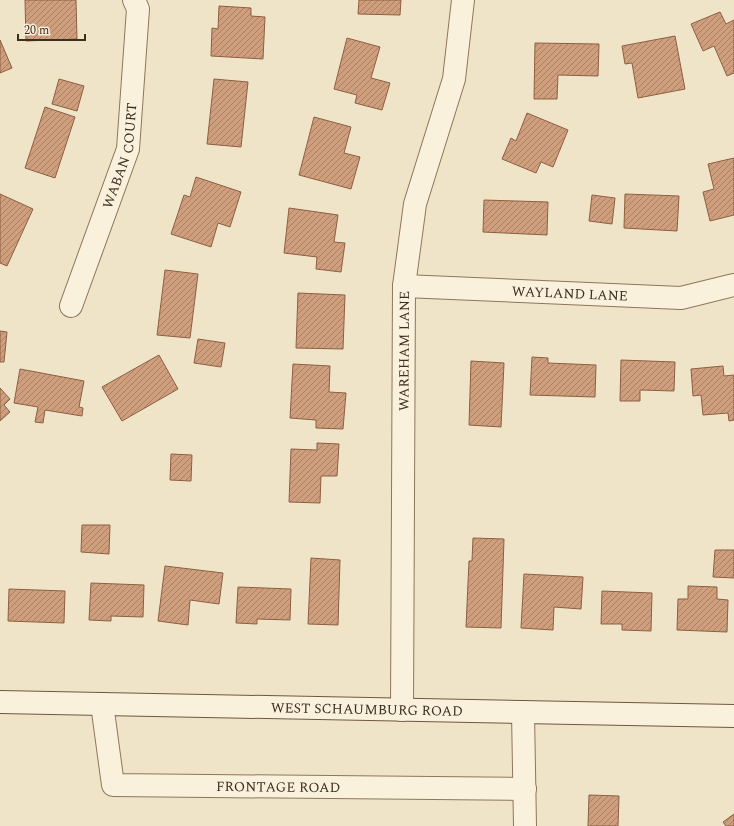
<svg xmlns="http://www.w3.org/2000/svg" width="734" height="826" viewBox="0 0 734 826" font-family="Spectral,serif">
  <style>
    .building { fill: url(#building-hatch); stroke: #8d5f41 }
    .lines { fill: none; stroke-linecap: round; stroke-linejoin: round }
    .minor-casing { stroke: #8d765c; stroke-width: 24 }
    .secondary-casing { stroke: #6f573f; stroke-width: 24 }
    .minor { stroke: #faf1dc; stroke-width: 22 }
    .secondary { stroke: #faf1dc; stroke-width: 22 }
    .labels { text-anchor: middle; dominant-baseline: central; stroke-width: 3.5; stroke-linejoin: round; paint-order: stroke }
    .street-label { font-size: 14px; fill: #3d2e20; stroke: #f7eed8 }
  </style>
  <defs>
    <pattern id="building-hatch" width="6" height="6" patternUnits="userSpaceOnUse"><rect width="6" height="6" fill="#cf9f7d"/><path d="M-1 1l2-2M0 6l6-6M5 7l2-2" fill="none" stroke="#a98266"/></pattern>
  </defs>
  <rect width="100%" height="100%" fill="#f0e4c8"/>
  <!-- building -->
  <path class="building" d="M 25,0 L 76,0 L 77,39 L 26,41 Z
    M 359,0 L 401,0 L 400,15 L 358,14 Z
    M 219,6 L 251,8 L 251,16 L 265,17 L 263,59 L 211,56 L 212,28 L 218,29 Z
    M 720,12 L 726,24 L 734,20 L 734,73 L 727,76 L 714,46 L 703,51 L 691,24 Z
    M 675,36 L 685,89 L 638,98 L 632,63 L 625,64 L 622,46 Z
    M 347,38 L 380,47 L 371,78 L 390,83 L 382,110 L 355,103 L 357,95 L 334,89 Z
    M 0,40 L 12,68 L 0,73 Z
    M 535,43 L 599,44 L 598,76 L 558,75 L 557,99 L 534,99 Z
    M 59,79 L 84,86 L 77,111 L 52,104 Z
    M 214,79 L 248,82 L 241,147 L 207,144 Z
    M 45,107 L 75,117 L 55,178 L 25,168 Z
    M 527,113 L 568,130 L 553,167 L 541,162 L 536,173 L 502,159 L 511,138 L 516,141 Z
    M 314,117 L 351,127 L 344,153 L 360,157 L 351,189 L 299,175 Z
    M 734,158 L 734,215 L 710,221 L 703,192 L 714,189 L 708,164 Z
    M 196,177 L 241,192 L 230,227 L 218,223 L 211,247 L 171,234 L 184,195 L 190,197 Z
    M 0,194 L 33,209 L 7,266 L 0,263 Z
    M 625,194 L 679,196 L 677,231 L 624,228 Z
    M 592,195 L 615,198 L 612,224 L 589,221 Z
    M 484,200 L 548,202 L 547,235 L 483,232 Z
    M 289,208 L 338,215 L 334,242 L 345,243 L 341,272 L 316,269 L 317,257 L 284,253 Z
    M 165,270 L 198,274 L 190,338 L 157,335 Z
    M 298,293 L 345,295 L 343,349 L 296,348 Z
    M 0,331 L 7,332 L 4,362 L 0,362 Z
    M 198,339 L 225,343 L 221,367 L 194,363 Z
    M 159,355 L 178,389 L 122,421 L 102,387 Z
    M 532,357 L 548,358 L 548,363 L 596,365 L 595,397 L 530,395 Z
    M 621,360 L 675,362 L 674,391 L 640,390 L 640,401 L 620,401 Z
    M 471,361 L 504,363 L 501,427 L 469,425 Z
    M 293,364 L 330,366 L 329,392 L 346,393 L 343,429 L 316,428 L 316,420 L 290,418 Z
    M 723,366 L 724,376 L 734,375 L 734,420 L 729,421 L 728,413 L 703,415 L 701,395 L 693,396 L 691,369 Z
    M 20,369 L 84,381 L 79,407 L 83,408 L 82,416 L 45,410 L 43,423 L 35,422 L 38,407 L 14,403 Z
    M 0,388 L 10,399 L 4,405 L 10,412 L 0,421 Z
    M 317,443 L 339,444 L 337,476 L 321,476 L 320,503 L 289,502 L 291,449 L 317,450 Z
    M 171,454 L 192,455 L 191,481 L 170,480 Z
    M 82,525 L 110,525 L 109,554 L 81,552 Z
    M 473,538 L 504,539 L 501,628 L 466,627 L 469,561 L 472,561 Z
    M 715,550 L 734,550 L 734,578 L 713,577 Z
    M 311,558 L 340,560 L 338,625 L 308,624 Z
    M 165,566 L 223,573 L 219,604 L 190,600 L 188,625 L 158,621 Z
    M 524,574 L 583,577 L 581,609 L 554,607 L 553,630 L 521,628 Z
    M 91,583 L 144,585 L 143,617 L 111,616 L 111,621 L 89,620 Z
    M 688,586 L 717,587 L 717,599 L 728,600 L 727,632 L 677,630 L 678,599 L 688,599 Z
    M 238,587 L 291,589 L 290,620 L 257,619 L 257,624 L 236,623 Z
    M 9,589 L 65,591 L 64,623 L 8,621 Z
    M 602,591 L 652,593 L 651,631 L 622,630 L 622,624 L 601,624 Z
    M 589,795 L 619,796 L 618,826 L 588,826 Z
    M 734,814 L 734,826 L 726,826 L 723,822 Z"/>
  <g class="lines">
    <!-- minor casing -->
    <g class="minor-casing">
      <g id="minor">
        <path id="s1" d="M 404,286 L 681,298 L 734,285"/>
        <path id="s2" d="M 71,306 L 128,149 L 138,9 L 134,0"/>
        <path id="s3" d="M 102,704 L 113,785 L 525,789"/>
        <path id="s4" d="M 402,710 L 404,286 L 415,204 L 454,79 L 463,0"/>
        <path d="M 523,712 L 525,826"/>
      </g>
    </g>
    <!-- secondary casing -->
    <g class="secondary-casing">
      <g id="secondary">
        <path id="s5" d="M 0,702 L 734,716"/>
      </g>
    </g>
    <!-- minor -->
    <use href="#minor" class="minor"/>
    <!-- secondary -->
    <use href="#secondary" class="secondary"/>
  </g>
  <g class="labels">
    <!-- street labels -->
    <g class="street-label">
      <text stroke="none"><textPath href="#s2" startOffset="159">WABAN COURT</textPath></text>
      <text stroke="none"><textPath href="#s1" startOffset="166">WAYLAND LANE</textPath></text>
      <text stroke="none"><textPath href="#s4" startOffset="359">WAREHAM LANE</textPath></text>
      <text stroke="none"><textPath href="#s5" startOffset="367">WEST SCHAUMBURG ROAD</textPath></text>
      <text stroke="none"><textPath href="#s3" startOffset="247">FRONTAGE ROAD</textPath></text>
    </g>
  </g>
  <!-- scale -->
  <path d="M18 34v6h67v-6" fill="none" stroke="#3d2e20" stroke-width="2"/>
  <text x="24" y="34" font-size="12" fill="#3d2e20" stroke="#f7eed8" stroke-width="3" paint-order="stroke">20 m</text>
</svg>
